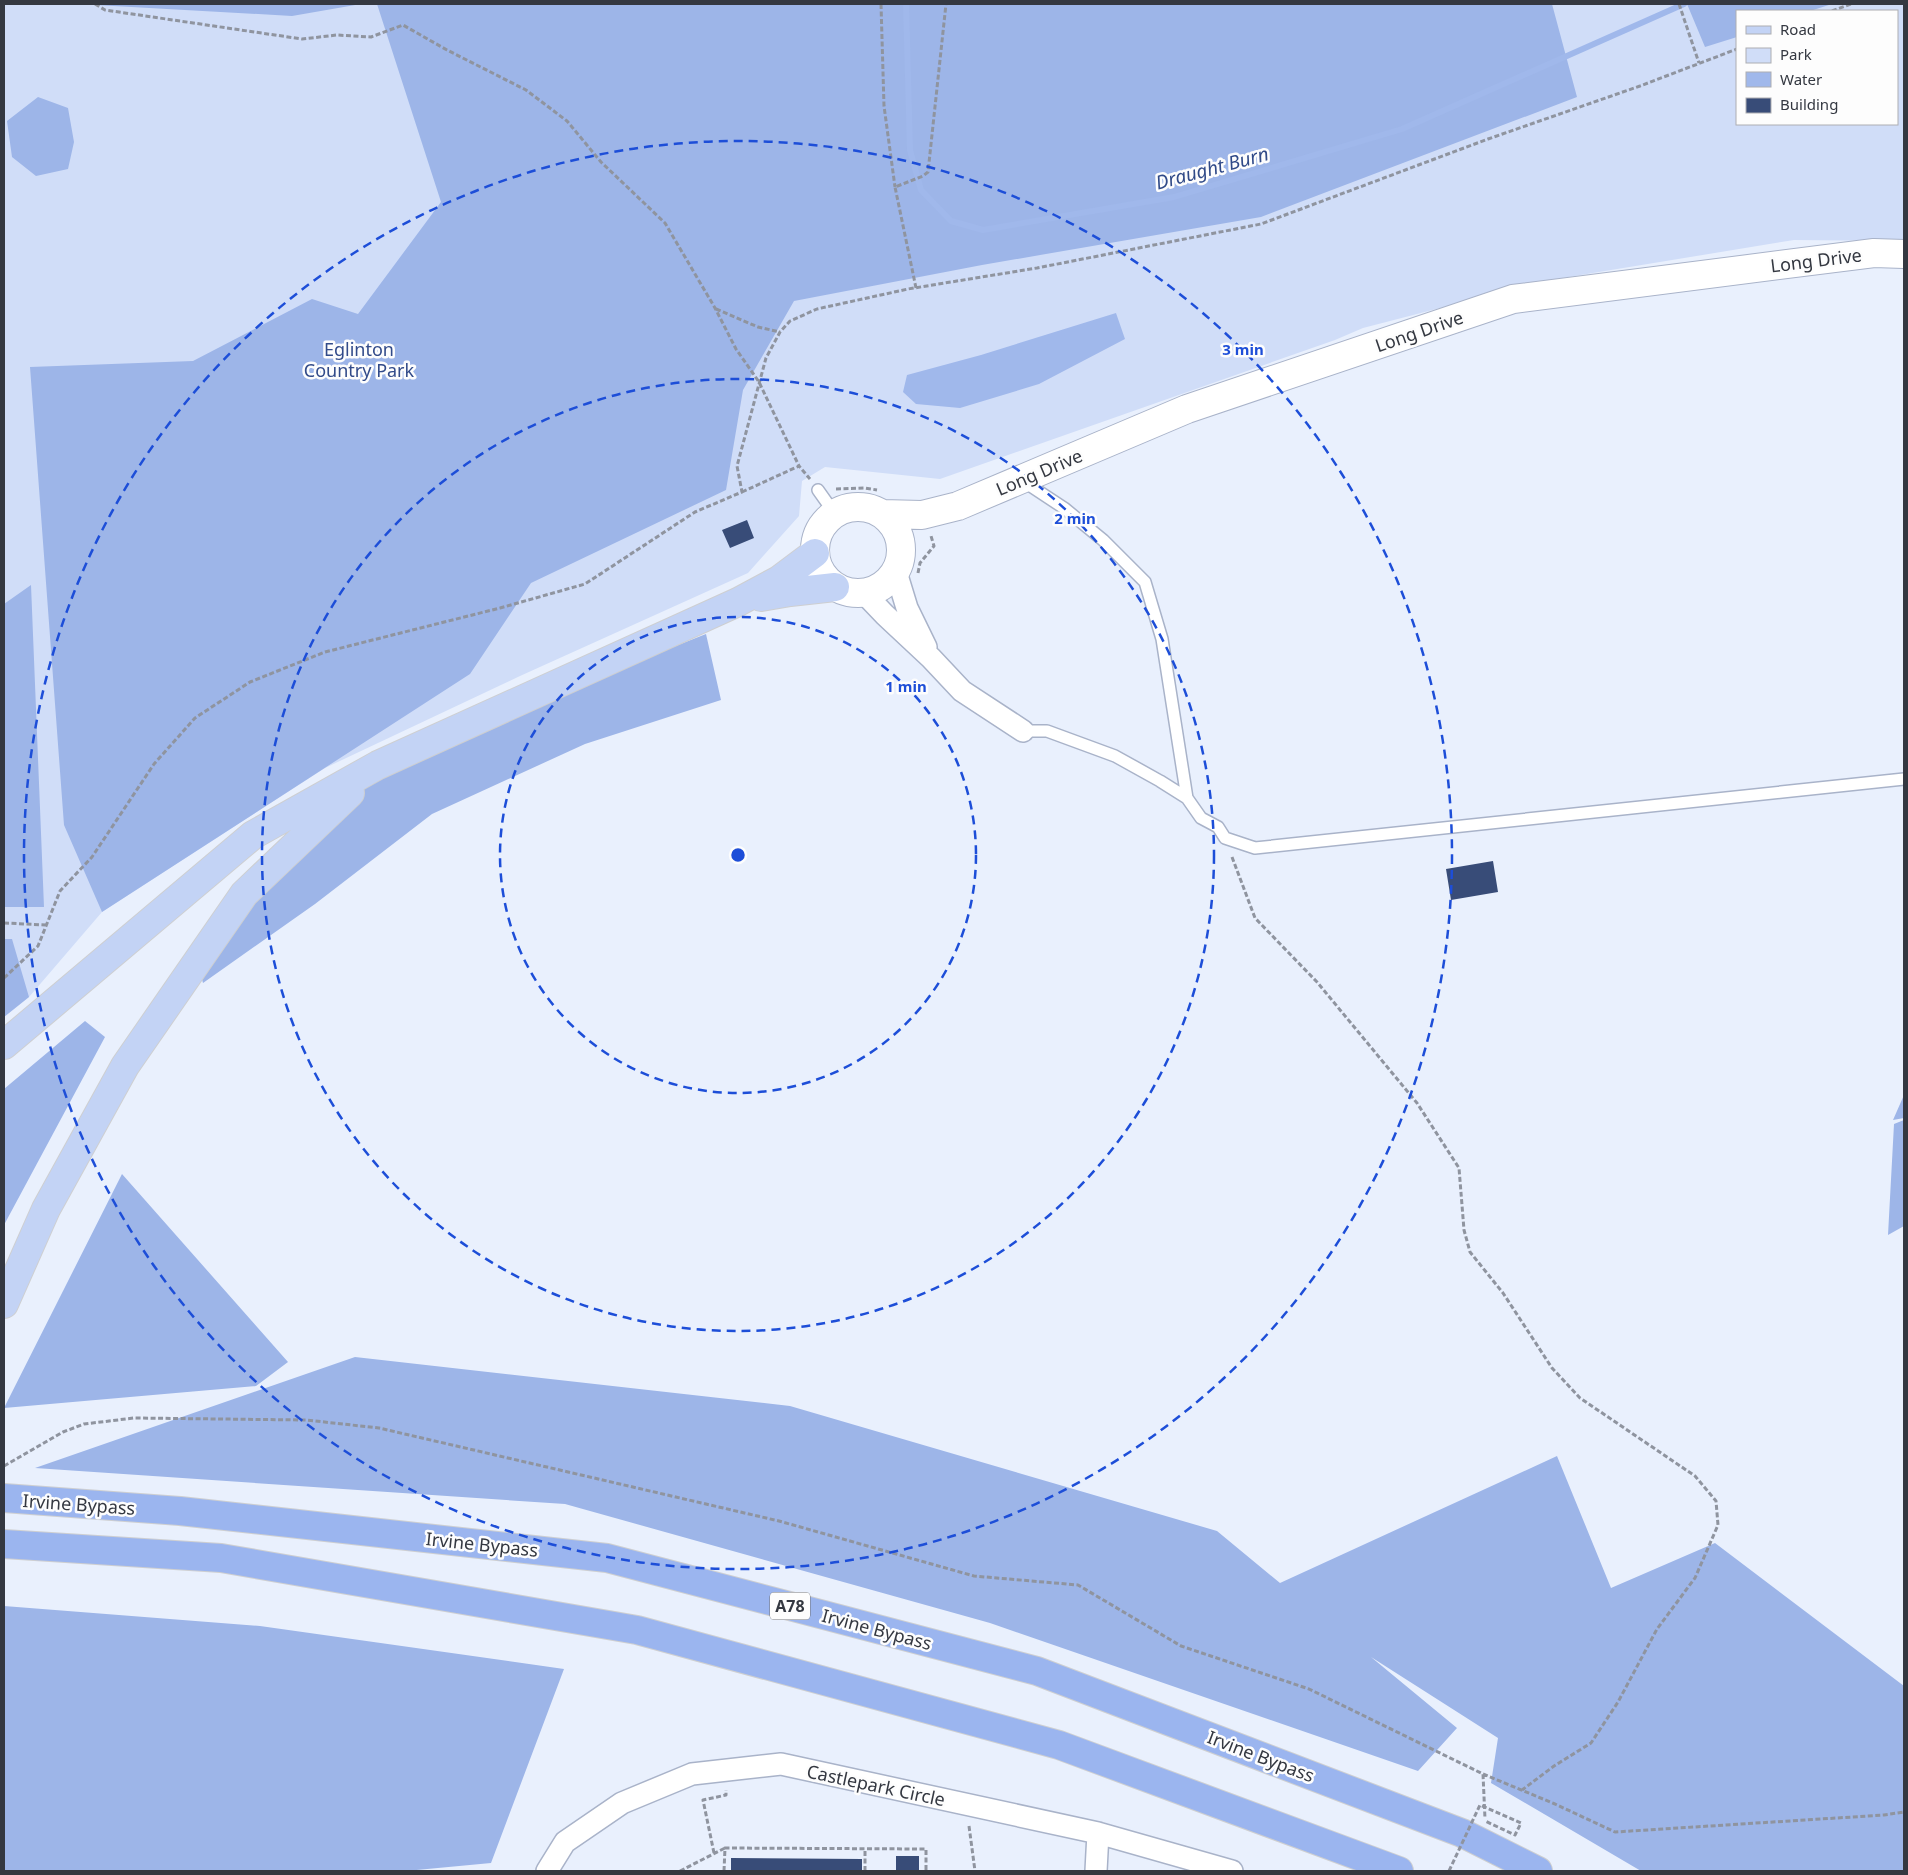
<svg xmlns="http://www.w3.org/2000/svg" width="1908" height="1875" viewBox="0 0 1908 1875" font-family="'Noto Sans',sans-serif">
  <style>
    .green { fill: #d0ddf8; fill-rule: evenodd }
    .forest { fill: #9db5e8 }
    .water { fill: #a0b8eb }
    .lines { fill: none; stroke-linecap: round; stroke-linejoin: round }
    .stream { stroke: #a0b8eb; stroke-width: 6 }
    .building { fill: #384c78 }
    .lane-casing { stroke: #a9b3c9; stroke-width: 14 }
    .street-casing { stroke: #a9b3c9; stroke-width: 24 }
    .secondary-casing { stroke: #a9b3c9; stroke-width: 30 }
    .primary-casing { stroke: #cecfd1; stroke-width: 30 }
    .highway-casing { stroke: #cecfd1; stroke-width: 30 }
    .path { stroke: #8f949f; stroke-width: 3; stroke-dasharray: 5 2.5; stroke-linecap: butt }
    .lane { stroke: #fff; stroke-width: 11 }
    .street { stroke: #fff; stroke-width: 21 }
    .secondary { stroke: #fff; stroke-width: 28 }
    .primary { stroke: #c3d3f5; stroke-width: 28 }
    .highway { stroke: #9bb5ef; stroke-width: 28 }
    .path-bridge { stroke: #8f949f; stroke-width: 3; stroke-dasharray: 5 2.5; stroke-linecap: butt }
    .ring { fill: none; stroke: #1d4ed8; stroke-width: 2.5; stroke-dasharray: 9 6 }
    .labels { text-anchor: middle; dominant-baseline: central; stroke-width: 5; stroke-linejoin: round; paint-order: stroke }
    .shield { fill: #fdfdfd; stroke: #707379; stroke-width: 1 }
    .shield-label { font-size: 16px; font-weight: bold; fill: #343841 }
    .street-label { font-size: 18px; fill: #343841; stroke: #fdfdfd }
    .park-label { font-size: 18px; fill: #324b8a; stroke: #fdfdfd }
    .water-label { font-size: 19px; font-style: italic; fill: #304a88; stroke: #fdfdfd }
    .centre { fill: #1d4ed8; stroke: #fdfdfd; stroke-width: 2.5 }
    .ring-label { font-size: 15px; text-anchor: middle; font-weight: bold; fill: #1d4ed8; stroke: #fdfdfd; stroke-width: 5; stroke-linejoin: round; paint-order: stroke }
  </style>
  <rect width="100%" height="100%" fill="#e9f0fd"/>
  <!-- green -->
  <path class="green" d="M 4,4 L 1904,4 L 1904,241 L 1794,240 L 1544,281 L 1363,328 L 1335,340 L 940,479 L 825,467 L 802,481 L 799,516 L 748,573 L 520,676 L 325,768 L 102,912 L 29,997 L 4,1017 ZM 1737,11 L 1897,11 L 1897,124 L 1737,124 Z"/>
  <!-- forest -->
  <path class="forest" d="M 78,4 L 361,4 L 292,16 Z
    M 377,4 L 1552,4 L 1577,97 L 1261,217 L 982,265 L 794,301 L 743,390 L 726,490 L 531,583 L 470,674 L 102,912 L 64,825 L 30,367 L 193,361 L 312,299 L 358,314 L 441,202 Z
    M 1687,4 L 1832,4 L 1810,11 L 1737,11 L 1737,37 L 1705,47 Z
    M 38,97 L 68,108 L 74,142 L 68,169 L 36,176 L 12,157 L 7,121 Z
    M 31,585 L 44,907 L 4,907 L 4,604 Z
    M 706,634 L 721,700 L 585,744 L 432,814 L 315,904 L 203,983 L 197,962 L 331,811 L 424,745 Z
    M 4,939 L 12,939 L 29,997 L 4,1017 Z
    M 85,1021 L 105,1037 L 4,1225 L 4,1089 Z
    M 1904,1095 L 1904,1118 L 1893,1120 Z
    M 1904,1120 L 1904,1226 L 1888,1235 L 1894,1124 Z
    M 122,1174 L 288,1362 L 256,1386 L 4,1408 Z
    M 355,1357 L 790,1406 L 1217,1531 L 1280,1583 L 1557,1456 L 1611,1588 L 1715,1543 L 1904,1686 L 1904,1871 L 1641,1871 L 1491,1783 L 1498,1738 L 1371,1657 L 1457,1728 L 1418,1771 L 990,1623 L 565,1504 L 35,1468 Z
    M 4,1606 L 260,1626 L 564,1669 L 491,1863 L 406,1871 L 4,1871 Z"/>
  <!-- water -->
  <path class="water" d="M 1116,313 L 1125,339 L 1039,384 L 960,408 L 916,404 L 903,392 L 907,375 L 981,355 Z"/>
  <g class="lines">
    <!-- stream -->
    <path class="stream" d="M 906,4 L 910,150 L 921,190 L 951,221 L 983,230 L 1174,197 L 1402,129 L 1684,4"/>
  </g>
  <!-- building -->
  <path class="building" d="M 747,520 L 754,538 L 730,548 L 722,530 Z
    M 1493,861 L 1498,892 L 1451,900 L 1446,869 Z
    M 896,1856 L 919,1856 L 919,1871 L 896,1871 Z
    M 731,1858 L 862,1859 L 862,1871 L 731,1871 Z"/>
  <g class="lines">
    <!-- lane casing -->
    <g class="lane-casing">
      <path id="lane" d="M 1023,481 L 1064,508 L 1103,540 L 1145,582 L 1162,639 L 1187,798
        M 818,490 L 835,514
        M 1023,731 L 1047,731 L 1115,756 L 1160,781 L 1187,798 L 1201,818 L 1218,827 L 1225,838 L 1255,848 L 1904,779"/>
    </g>
    <!-- street casing -->
    <g class="street-casing">
      <path id="street" d="M 896,572 L 907,608 L 926,647
        M 864,593 L 885,615 L 931,658 L 962,691 L 1023,731
        M 547,1871 L 565,1842 L 622,1803 L 692,1774 L 781,1764 L 1098,1833 L 1232,1871
        M 1096,1871 L 1098,1833"/>
    </g>
    <!-- secondary casing -->
    <g class="secondary-casing">
      <path id="secondary" d="M815 550a43 43 0 1 1 86 0a43 43 0 1 1-86 0Z
        M 882,514 L 922,515 L 958,506 L 1187,409 L 1513,299 L 1874,253 L 1904,254"/>
    </g>
    <!-- primary casing -->
    <g class="primary-casing">
      <path id="primary" d="M 761,597 L 790,592 L 835,587
        M 4,1045 L 253,835 L 378,765 L 738,602 L 779,580 L 815,553
        M 4,1304 L 46,1209 L 125,1066 L 244,894 L 350,793"/>
    </g>
    <!-- highway casing -->
    <g class="highway-casing">
      <path id="highway" d="M 4,1498 L 180,1511 L 607,1558 L 1037,1671 L 1462,1833 L 1538,1871
        M 4,1544 L 221,1558 L 637,1630 L 1059,1745 L 1399,1871"/>
    </g>
    <!-- path -->
    <path class="path" d="M 95,4 L 105,10 L 302,39 L 337,35 L 371,37 L 403,25 L 447,50 L 526,90 L 567,121 L 601,162 L 665,223 L 715,308 L 736,349 L 759,382 L 799,466
      M 881,4 L 884,106 L 895,187
      M 1679,4 L 1699,63
      M 1832,11 L 1851,4
      M 916,288 L 895,187 L 923,176 L 928,172 L 946,4
      M 716,309 L 758,327 L 780,332
      M 836,489 L 865,488 L 877,490
      M 742,492 L 799,466 L 810,479
      M 918,573 L 920,563 L 934,546 L 931,536
      M 1232,857 L 1255,918 L 1317,982 L 1417,1103 L 1459,1168 L 1464,1230 L 1470,1252 L 1503,1293 L 1552,1368 L 1580,1398 L 1695,1476 L 1716,1501 L 1718,1525 L 1695,1578 L 1657,1629 L 1618,1702 L 1591,1743 L 1554,1766 L 1522,1790
      M 4,923 L 46,925
      M 4,978 L 38,946 L 60,891 L 92,857 L 154,764 L 195,718 L 250,682 L 325,652 L 500,608 L 585,584 L 695,512 L 742,492 L 737,466 L 766,358 L 780,332 L 790,321 L 817,309 L 908,289 L 1037,268 L 1261,224 L 1488,139 L 1640,86 L 1737,49
      M 4,1466 L 63,1432 L 84,1424 L 134,1418 L 306,1420 L 379,1428 L 779,1521 L 974,1576 L 1078,1585 L 1181,1646 L 1309,1689 L 1483,1774 L 1485,1819
      M 1483,1774 L 1555,1804 L 1615,1832 L 1884,1815 L 1904,1812
      M 969,1826 L 975,1871
      M 714,1853 L 703,1800 L 726,1795 L 726,1790
      M 680,1871 L 725,1848
      M 724,1871 L 725,1848 L 926,1849 L 926,1871
      M 865,1871 L 865,1849"/>
    <!-- lane -->
    <use href="#lane" class="lane"/>
    <!-- street -->
    <use href="#street" class="street"/>
    <!-- secondary -->
    <use href="#secondary" class="secondary"/>
    <!-- primary -->
    <use href="#primary" class="primary"/>
    <!-- highway -->
    <use href="#highway" class="highway"/>
    <!-- path-bridge -->
    <path class="path-bridge" d="M 1449,1871 L 1480,1805 L 1521,1823 L 1515,1835 L 1485,1821"/>
  </g>
  <!-- distance rings -->
  <g class="ring">
    <circle cx="738" cy="855" r="238"/>
    <circle cx="738" cy="855" r="476"/>
    <circle cx="738" cy="855" r="714"/>
  </g>
  <g class="labels">
    <!-- shield labels -->
    <rect class="shield" x="770" y="1592.5" width="40" height="27" rx="4"/>
    <g class="shield-label">
      <text x="790" y="1606">A78</text>
    </g>
    <!-- street labels -->
    <g class="street-label">
      <text transform="translate(1816 260) rotate(-7)">Long Drive</text>
      <text transform="translate(1419 331) rotate(-19)">Long Drive</text>
      <text transform="translate(1039 472) rotate(-23)">Long Drive</text>
      <text transform="translate(79 1504) rotate(4)">Irvine Bypass</text>
      <text transform="translate(482 1544) rotate(6)">Irvine Bypass</text>
      <text transform="translate(877 1629) rotate(15)">Irvine Bypass</text>
      <text transform="translate(1261 1756) rotate(21)">Irvine Bypass</text>
      <text transform="translate(876 1785) rotate(12)">Castlepark Circle</text>
    </g>
    <!-- park labels -->
    <g class="park-label">
      <text x="359" y="349">Eglinton<tspan x="359" dy="21">Country Park</tspan></text>
    </g>
    <!-- water labels -->
    <g class="water-label">
      <text transform="translate(1212 168) rotate(-15)">Draught Burn</text>
    </g>
  </g>
  <circle cx="738" cy="855" r="8" class="centre"/>
  <g class="ring-label">
    <text x="1243" y="355">3 min</text>
    <text x="1075" y="524">2 min</text>
    <text x="906" y="692">1 min</text>
  </g>
  <!-- border -->
  <rect width="1908" height="1875" fill="none" stroke="#343841" stroke-width="10"/>
  <!-- legend -->
  <rect x="1736" y="10" width="162" height="115" fill="#fdfdfd" stroke="#adaeb2"/>
  <rect x="1746" y="26" width="25" height="8" fill="#c3d3f5" stroke="#adaeb2"/>
  <text x="1780" y="35" font-size="15" fill="#343841">Road</text>
  <rect x="1746" y="48" width="25" height="15" fill="#d0ddf8" stroke="#adaeb2"/>
  <text x="1780" y="60" font-size="15" fill="#343841">Park</text>
  <rect x="1746" y="72" width="25" height="15" fill="#a0b8eb" stroke="#adaeb2"/>
  <text x="1780" y="85" font-size="15" fill="#343841">Water</text>
  <rect x="1746" y="98" width="25" height="15" fill="#384c78" stroke="#adaeb2"/>
  <text x="1780" y="110" font-size="15" fill="#343841">Building</text>
</svg>
